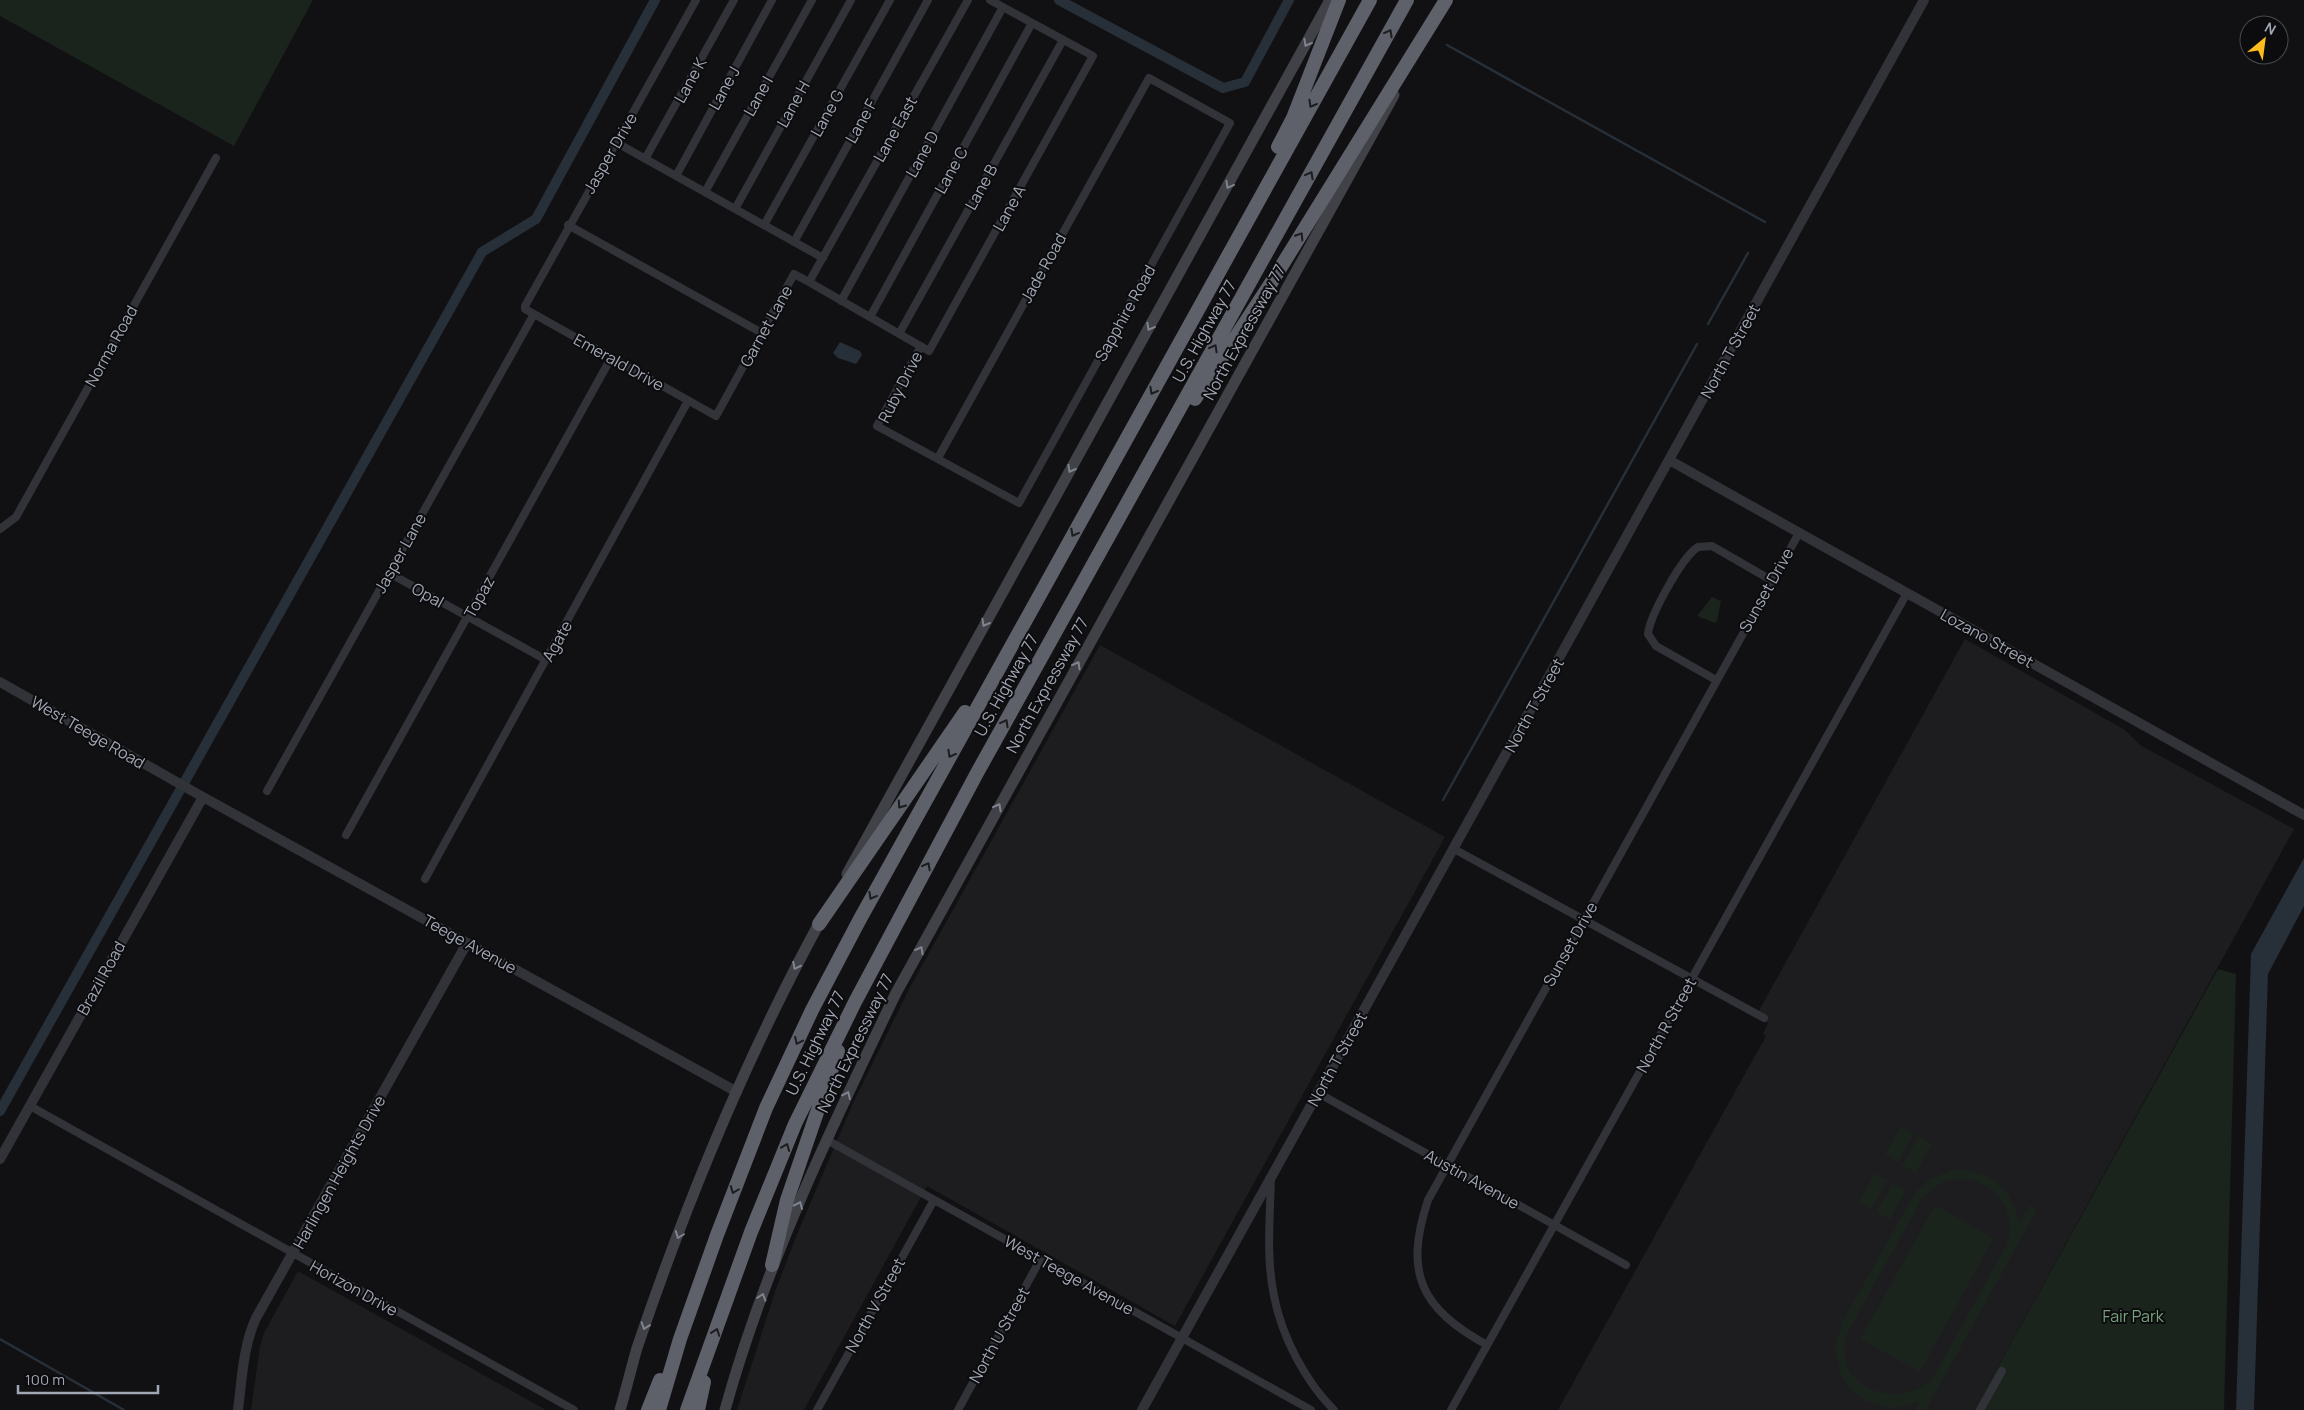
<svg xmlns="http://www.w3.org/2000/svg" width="2304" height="1410" viewBox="0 0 2304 1410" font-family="Manrope,sans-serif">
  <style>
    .built { fill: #1d1d20 }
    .green { fill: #1b231d; fill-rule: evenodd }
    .water { fill: #272f38 }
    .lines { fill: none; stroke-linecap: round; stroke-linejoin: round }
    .stream { stroke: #272f38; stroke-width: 2.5 }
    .canal { stroke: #272f38; stroke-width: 10 }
    .minor { stroke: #323338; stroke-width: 8 }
    .tertiary { stroke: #323338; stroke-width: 10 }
    .secondary { stroke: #404248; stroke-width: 11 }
    .motorway { stroke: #5e606a; stroke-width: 14 }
    .oneway { stroke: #1c1d20 }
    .oneway2 { stroke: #7f848f }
    .labels { text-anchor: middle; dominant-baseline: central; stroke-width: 4; stroke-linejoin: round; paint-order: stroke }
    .street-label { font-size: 16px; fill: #a1a7b5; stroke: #0c0c0e }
    .park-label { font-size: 16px; fill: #77a27b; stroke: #0c0c0e }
  </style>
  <rect width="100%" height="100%" fill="#111113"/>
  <!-- built -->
  <path class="built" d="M 1965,639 L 2125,730 L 2140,745 L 2294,829 L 1974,1410 L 1558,1410 L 1766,1036 L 1763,1034 L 1768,1023 L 1756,1016 Z
    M 1100,645 L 1445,837 L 1175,1326 L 927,1186 L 804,1410 L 737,1410 L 776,1289 L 798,1232 L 853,1103 L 909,989 Z
    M 298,1271 L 546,1410 L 251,1410 L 260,1346 L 264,1333 Z"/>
  <!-- green -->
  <path class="green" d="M 0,0 L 313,0 L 234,146 L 0,16 Z
    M 1712,597 L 1721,601 L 1717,621 L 1715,623 L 1697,616 Z
    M 2218,969 L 2236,974 L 2224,1410 L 1974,1410 Z
    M 1901,1126 L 1914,1134 L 1898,1163 L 1885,1155 Z
    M 1919,1136 L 1932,1144 L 1916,1173 L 1902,1165 Z
    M 1954,1170 C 1989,1168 2013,1189 2019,1223 L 2029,1205 L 2037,1210 L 1926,1410 L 1916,1410 L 1920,1402 L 1891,1408 L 1865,1401 L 1851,1390 L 1841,1375 L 1835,1348 L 1842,1322 L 1916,1191 L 1929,1179 ZM 1956,1179 C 1992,1178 2018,1208 2007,1244 L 1931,1381 C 1894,1410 1831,1387 1847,1334 L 1923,1197 L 1941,1183 Z
    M 1875,1173 L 1888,1180 L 1872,1209 L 1858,1202 Z
    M 1893,1183 L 1906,1190 L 1890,1219 L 1876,1212 Z
    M 1935,1205 L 1994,1238 L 1920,1372 L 1860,1339 Z"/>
  <!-- water -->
  <path class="water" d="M 840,342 L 860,351 L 862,355 L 856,364 L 838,358 L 833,353 Z
    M 2304,858 L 2304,906 L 2268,974 L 2254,1410 L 2236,1410 L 2251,954 Z"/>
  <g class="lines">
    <!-- stream -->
    <path class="stream" d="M 1447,45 L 1765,222
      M 1708,324 L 1748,253
      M 1443,800 L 1697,344
      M 0,1339 L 124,1410"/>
    <!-- canal -->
    <path class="canal" d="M 1059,0 L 1223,88 L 1245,82 L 1289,0
      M 0,1111 L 482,252 L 536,219 L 655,0"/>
    <!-- minor -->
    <path class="minor" d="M 696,0 L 525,306 L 525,309 L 716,416 L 794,274 L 809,282 L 968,0
      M 617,143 L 823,258
      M 645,159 L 734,0
      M 676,176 L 772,0
      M 705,192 L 812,0
      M 735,209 L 851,0
      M 568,225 L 762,333
      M 764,225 L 890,0
      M 794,242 L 928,0
      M 809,282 L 929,351 L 1093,56 L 990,0
      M 841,301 L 1003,7
      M 870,317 L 1032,23
      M 899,334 L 1063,40
      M 921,346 L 877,426 L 1019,503 L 1230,123 L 1149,78 L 938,458
      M 0,529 L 16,517 L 216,158
      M 389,573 L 546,660
      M 1716,680 L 1656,646 L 1648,634 C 1650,615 1682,557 1698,547 L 1712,546 L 1771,580
      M 267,791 L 534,314
      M 346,835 L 611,358
      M 1454,849 L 1764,1018
      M 425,879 L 688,401
      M 1318,1093 L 1626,1265
      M 30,1106 L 574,1410
      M 827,1140 L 1311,1410
      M 1271,1178 C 1270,1217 1266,1258 1274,1296 C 1282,1337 1305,1381 1334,1410
      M 1487,1345 C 1420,1308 1404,1273 1428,1200 L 1799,533
      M 817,1410 L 934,1200
      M 958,1410 L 1040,1260
      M 1451,1410 L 1907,593
      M 1980,1410 L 2002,1371"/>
    <!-- tertiary -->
    <path class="tertiary" d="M 1669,460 L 2304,815
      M 0,682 L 203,797 L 737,1092
      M 0,1159 L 203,797
      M 238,1410 C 242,1379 243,1346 256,1318 L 467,943
      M 1142,1410 L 1924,0"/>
    <!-- secondary -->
    <path class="secondary" d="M 847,874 L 1330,0
      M 620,1410 C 626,1390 631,1369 637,1348 C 687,1200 747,1055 822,918
      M 725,1410 C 765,1265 831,1128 896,993 L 1394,95"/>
    <!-- motorway -->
    <path class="motorway" d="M 1278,147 L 1293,118 L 1339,0
      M 1195,399 L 1271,283 L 1446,0
      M 819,924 L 965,712
      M 772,1265 L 787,1200 L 838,1051
      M 648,1410 L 660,1380
      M 659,1410 L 680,1339 L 717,1235 L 766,1108 L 812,1010 L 860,919 L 1370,0
      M 687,1410 L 751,1232 L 795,1124 L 855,1002 L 977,773 L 1407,0
      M 698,1410 L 704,1382"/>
  </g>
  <!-- one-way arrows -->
  <defs><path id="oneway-chevron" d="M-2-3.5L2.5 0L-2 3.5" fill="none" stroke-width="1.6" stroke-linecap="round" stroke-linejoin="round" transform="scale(1.25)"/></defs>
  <g class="oneway">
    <use href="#oneway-chevron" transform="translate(1389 33) rotate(-61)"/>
    <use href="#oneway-chevron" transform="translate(1312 104) rotate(119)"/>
    <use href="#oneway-chevron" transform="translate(1310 175) rotate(-61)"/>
    <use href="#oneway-chevron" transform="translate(1300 236) rotate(-58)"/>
    <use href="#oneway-chevron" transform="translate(1214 348) rotate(-61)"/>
    <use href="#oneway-chevron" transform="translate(1153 391) rotate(119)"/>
    <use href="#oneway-chevron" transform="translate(1074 533) rotate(119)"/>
    <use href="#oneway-chevron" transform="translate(1005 723) rotate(-61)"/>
    <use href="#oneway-chevron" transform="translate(951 754) rotate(119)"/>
    <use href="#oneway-chevron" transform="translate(901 805) rotate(125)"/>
    <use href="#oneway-chevron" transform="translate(927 866) rotate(-62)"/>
    <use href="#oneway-chevron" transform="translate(872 896) rotate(119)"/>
    <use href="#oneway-chevron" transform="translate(798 1041) rotate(115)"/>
    <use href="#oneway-chevron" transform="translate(786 1147) rotate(-68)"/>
    <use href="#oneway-chevron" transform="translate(734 1190) rotate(111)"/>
    <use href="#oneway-chevron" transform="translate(716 1332) rotate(-70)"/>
  </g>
  <g class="oneway2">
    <use href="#oneway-chevron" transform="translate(1307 43) rotate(119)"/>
    <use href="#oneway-chevron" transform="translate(1229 185) rotate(119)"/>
    <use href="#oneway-chevron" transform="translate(1150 327) rotate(119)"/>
    <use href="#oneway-chevron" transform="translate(1071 469) rotate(119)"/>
    <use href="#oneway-chevron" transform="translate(985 623) rotate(119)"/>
    <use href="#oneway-chevron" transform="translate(1077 665) rotate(-61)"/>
    <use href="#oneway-chevron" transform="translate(998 807) rotate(-61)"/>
    <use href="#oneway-chevron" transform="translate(920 950) rotate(-61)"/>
    <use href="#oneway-chevron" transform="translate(796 966) rotate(117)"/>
    <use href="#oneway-chevron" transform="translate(847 1095) rotate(-65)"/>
    <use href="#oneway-chevron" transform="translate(799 1205) rotate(-66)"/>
    <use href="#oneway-chevron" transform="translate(679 1235) rotate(111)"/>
    <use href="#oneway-chevron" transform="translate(762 1297) rotate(-72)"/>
    <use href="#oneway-chevron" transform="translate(645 1326) rotate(109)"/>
  </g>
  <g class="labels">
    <!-- street labels -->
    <g class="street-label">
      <text transform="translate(690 80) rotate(-61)">Lane K</text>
      <text transform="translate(724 88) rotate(-61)">Lane J</text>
      <text transform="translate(758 96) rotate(-61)">Lane I</text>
      <text transform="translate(793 104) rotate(-61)">Lane H</text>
      <text transform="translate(827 113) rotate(-61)">Lane G</text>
      <text transform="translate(861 121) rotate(-61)">Lane F</text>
      <text transform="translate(895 129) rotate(-61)">Lane East</text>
      <text transform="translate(610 153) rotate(-60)">Jasper Drive</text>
      <text transform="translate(922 154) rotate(-61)">Lane D</text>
      <text transform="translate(951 170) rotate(-61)">Lane C</text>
      <text transform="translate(981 187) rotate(-61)">Lane B</text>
      <text transform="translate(1009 208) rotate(-61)">Lane A</text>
      <text transform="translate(1043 268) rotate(-61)">Jade Road</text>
      <text transform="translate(1125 313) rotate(-61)">Sapphire Road</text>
      <text transform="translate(766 326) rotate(-61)">Garnet Lane</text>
      <text transform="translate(1204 331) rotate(-61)">U.S. Highway 77</text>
      <text transform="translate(1244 332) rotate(-61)">North Expressway 77</text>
      <text transform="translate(111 346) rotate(-61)">Norma Road</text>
      <text transform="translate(1730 351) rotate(-61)">North T Street</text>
      <text transform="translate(619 362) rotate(29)">Emerald Drive</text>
      <text transform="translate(900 387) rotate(-63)">Ruby Drive</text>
      <text transform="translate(400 553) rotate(-61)">Jasper Lane</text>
      <text transform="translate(1766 590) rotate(-61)">Sunset Drive</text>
      <text transform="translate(428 595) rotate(29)">Opal</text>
      <text transform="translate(479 597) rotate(-61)">Topaz</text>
      <text transform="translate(1987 638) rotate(29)">Lozano Street</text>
      <text transform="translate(557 641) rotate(-61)">Agate</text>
      <text transform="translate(1006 685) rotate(-61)">U.S. Highway 77</text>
      <text transform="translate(1047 685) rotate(-61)">North Expressway 77</text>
      <text transform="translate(1534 705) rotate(-61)">North T Street</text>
      <text transform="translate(88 732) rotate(30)">West Teege Road</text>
      <text transform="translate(470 944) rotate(29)">Teege Avenue</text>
      <text transform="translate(1570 944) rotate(-61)">Sunset Drive</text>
      <text transform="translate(101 978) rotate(-61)">Brazil Road</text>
      <text transform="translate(1666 1025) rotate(-61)">North R Street</text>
      <text transform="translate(815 1043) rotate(-64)">U.S. Highway 77</text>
      <text transform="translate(855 1043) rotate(-64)">North Expressway 77</text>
      <text transform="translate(1337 1059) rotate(-61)">North T Street</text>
      <text transform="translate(339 1172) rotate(-61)">Harlingen Heights Drive</text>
      <text transform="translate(1472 1179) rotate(29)">Austin Avenue</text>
      <text transform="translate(1069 1275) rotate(29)">West Teege Avenue</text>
      <text transform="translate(354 1288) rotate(29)">Horizon Drive</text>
      <text transform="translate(875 1305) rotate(-61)">North V Street</text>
      <text transform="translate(999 1335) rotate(-61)">North U Street</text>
    </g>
    <!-- park labels -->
    <g class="park-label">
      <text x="2133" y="1316">Fair Park</text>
    </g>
  </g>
  <!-- north arrow -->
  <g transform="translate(2264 40) rotate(29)"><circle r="24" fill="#0c0c0e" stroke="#484a51"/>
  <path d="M0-4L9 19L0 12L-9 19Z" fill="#ffbd1d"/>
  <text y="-8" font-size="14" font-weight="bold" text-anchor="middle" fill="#a1a7b5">N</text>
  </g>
  <!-- scale -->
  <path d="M18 1385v8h140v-8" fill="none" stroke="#a1a7b5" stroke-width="2.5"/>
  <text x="25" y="1385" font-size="15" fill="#a1a7b5" stroke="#0c0c0e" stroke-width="4" paint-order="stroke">100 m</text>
</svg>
